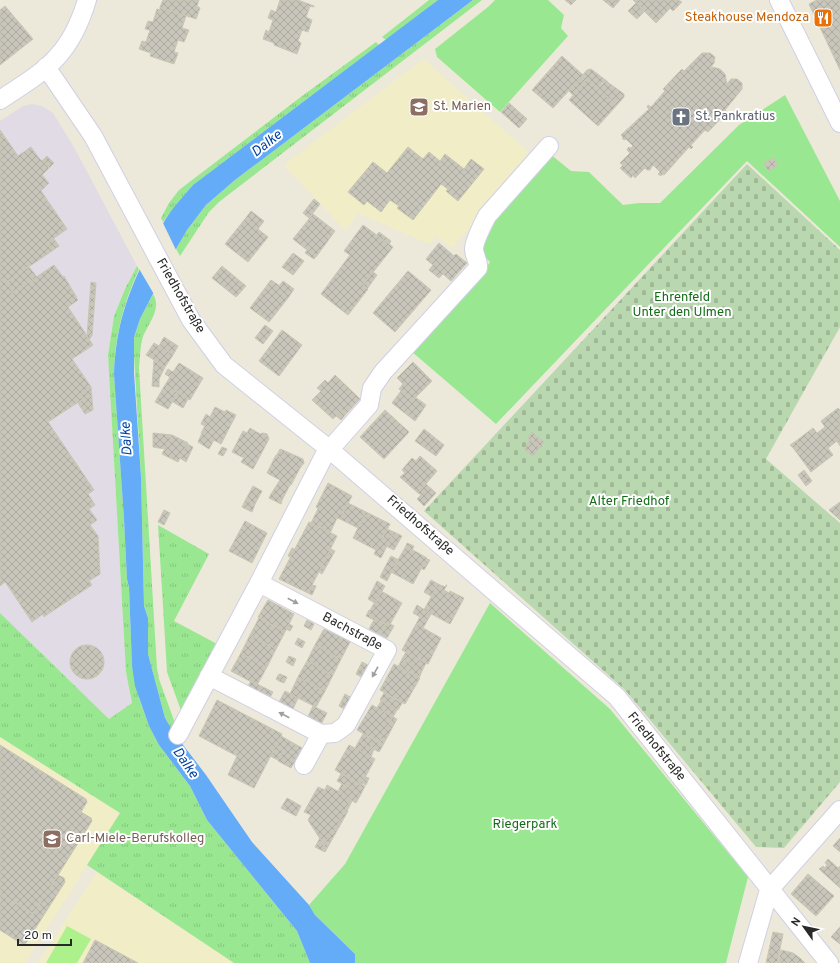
<svg xmlns="http://www.w3.org/2000/svg" width="840" height="963" viewBox="0 0 840 963" font-family="Overpass,sans-serif">
  <style>
    .industrial { fill: #e0dbe4 }
    .education { fill: #f0edc7 }
    .grass { fill: url(#grass-tufts) }
    .cemetery { fill: url(#cemetery-stones) }
    .park { fill: #99e891 }
    .pitch { fill: #adf18c }
    .water { fill: #64abf8 }
    .pier { fill: #ede9da }
    .building { fill: url(#building-cross-hatch); stroke: #c8c6b3 }
    .lines { fill: none; stroke-linecap: round; stroke-linejoin: round }
    .minor-casing { stroke: #d0cfe4; stroke-width: 20 }
    .minor { stroke: #fff; stroke-width: 18 }
    .oneway { fill: #9f9f9f }
    .labels { text-anchor: middle; dominant-baseline: central; stroke-width: 4; stroke-linejoin: round; paint-order: stroke }
    .food-label { font-size: 13px; fill: #c56008; stroke: #fff; text-anchor: end }
    .education-label { font-size: 13px; fill: #785e54; stroke: #fff; text-anchor: start }
    .worship-label { font-size: 13px; fill: #5b616d; stroke: #fff; text-anchor: start }
    .street-label { font-size: 13px; fill: #292929; stroke: #fff }
    .park-label { font-size: 13px; fill: #146c18; stroke: #fff }
    .water-label { font-size: 14px; font-style: italic; fill: #0344a4; stroke: #fff }
  </style>
  <defs>
    <pattern id="grass-tufts" width="24" height="20" patternUnits="userSpaceOnUse"><rect width="24" height="20" fill="#99e891"/><path d="M3 7l-1-3M5 7V3M7 7l1-3M15 17l-1-3M17 17v-4M19 17l1-3" fill="none" stroke="#84c77d"/></pattern>
    <pattern id="cemetery-stones" width="16" height="16" patternUnits="userSpaceOnUse"><rect width="16" height="16" fill="#b9d8af"/><path d="M2 7V4a2 2 0 0 1 4 0v3zM10 15v-3a2 2 0 0 1 4 0v3z" fill="#9fb997"/></pattern>
    <pattern id="building-cross-hatch" width="8" height="8" patternUnits="userSpaceOnUse"><rect width="8" height="8" fill="#c8c6ba"/><path d="M0 0l8 8M0 8l8-8" fill="none" stroke="#acaaa0"/></pattern>
  </defs>
  <rect width="100%" height="100%" fill="#ede9da"/>
  <!-- industrial -->
  <path class="industrial" d="M 32,104 L 42,106 L 53,113 L 75,149 L 137,266 L 125,289 L 114,316 L 108,355 L 126,672 L 132,703 L 109,719 L 0,613 L 0,121 L 23,106 Z"/>
  <!-- education -->
  <path class="education" d="M 423,59 L 533,156 L 452,248 L 437,236 L 429,244 L 358,213 L 346,231 L 284,165 Z
    M 0,737 L 120,813 L 25,963 L 0,963 Z
    M 97,872 L 234,963 L 38,963 Z"/>
  <!-- grass -->
  <path class="grass" d="M 429,0 L 438,0 L 386,40 L 382,37 Z
    M 473,0 L 482,0 L 219,202 L 209,212 L 180,256 L 176,249 L 187,230 L 206,205 L 235,180 Z
    M 376,42 L 379,45 L 193,185 L 171,211 L 163,222 L 161,218 L 169,203 L 179,190 L 302,96 Z
    M 137,266 L 139,269 C 123,305 115,335 114,374 L 124,519 L 127,579 L 129,587 L 132,666 L 139,698 L 149,726 L 159,745 L 190,786 L 207,820 L 297,931 L 310,963 L 234,963 L 87,865 L 120,813 L 0,737 L 0,613 L 109,719 L 132,703 L 126,672 L 108,355 L 114,316 L 125,289 Z
    M 153,294 C 163,310 146,325 142,340 C 140,349 140,359 139,368 L 157,668 L 159,679 L 175,723 L 174,733 L 165,718 L 148,654 L 148,618 L 144,606 L 141,477 L 134,355 L 134,337 L 140,319 Z
    M 158,525 L 209,554 L 174,621 L 219,645 L 183,716 L 167,672 Z"/>
  <!-- cemetery -->
  <path class="cemetery" d="M 747,164 L 840,250 L 840,327 L 766,459 L 840,523 L 840,782 L 784,848 L 756,847 L 625,690 L 424,511 Z"/>
  <!-- park -->
  <path class="park" d="M 495,0 L 548,0 L 564,15 L 561,28 L 568,36 L 500,112 L 437,57 L 435,49 L 488,7 Z
    M 785,95 L 840,201 L 840,247 L 747,161 L 496,424 L 411,351 L 482,274 L 490,262 L 480,252 L 487,225 L 549,153 L 571,171 L 589,172 L 623,205 L 639,203 L 660,203 L 739,125 Z
    M 490,603 L 610,709 L 748,877 L 726,963 L 355,963 L 355,954 L 315,915 L 309,905 L 345,864 Z"/>
  <!-- pitch -->
  <path class="pitch" d="M 67,926 L 91,939 L 77,963 L 46,963 Z"/>
  <!-- water -->
  <path class="water" d="M 438,0 L 473,0 L 235,180 L 206,205 L 187,230 L 176,249 L 140,319 L 134,337 L 134,373 L 141,477 L 144,606 L 148,618 L 148,654 L 165,718 L 174,733 L 206,775 L 252,842 L 309,905 L 315,915 L 355,954 L 355,963 L 310,963 L 297,931 L 207,820 L 190,786 L 159,745 L 149,726 L 135,686 L 132,666 L 129,587 L 127,579 L 124,519 L 114,374 C 116,324 128,292 150,248 C 157,235 163,222 171,211 C 178,202 186,193 193,185 Z"/>
  <!-- pier -->
  <path class="pier" d="M 162,221 L 177,252 L 155,296 L 138,267 Z"/>
  <!-- building -->
  <path class="building" d="M 163,0 L 199,0 L 197,6 L 200,8 L 196,19 L 160,7 Z
    M 280,0 L 298,0 L 314,6 L 314,7 L 310,6 L 306,17 L 312,20 L 308,32 L 302,30 L 298,41 L 301,43 L 297,54 L 274,45 L 274,43 L 263,39 L 266,30 L 269,32 L 273,20 L 268,18 L 271,10 L 276,12 Z
    M 565,0 L 576,0 L 571,5 Z
    M 603,0 L 620,0 L 613,8 Z
    M 633,0 L 678,0 L 656,23 Z
    M 678,0 L 682,2 L 673,11 L 670,8 Z
    M 817,0 L 840,0 L 840,33 L 826,40 L 809,4 Z
    M 636,3 L 644,12 L 637,19 L 628,11 Z
    M 5,6 L 33,39 L 0,65 L 0,10 Z
    M 160,7 L 186,16 L 182,28 L 189,30 L 184,42 L 178,40 L 174,52 L 178,53 L 174,64 L 150,56 L 151,53 L 139,49 L 142,41 L 146,42 L 150,30 L 145,29 L 148,21 L 153,22 L 157,9 L 160,10 Z
    M 840,33 L 840,70 L 826,40 Z
    M 702,53 L 710,53 L 715,57 L 714,63 L 710,68 L 711,69 L 712,67 L 720,69 L 725,74 L 727,84 L 731,79 L 737,79 L 742,83 L 742,89 L 725,110 L 727,112 L 708,132 L 705,130 L 691,145 L 693,147 L 691,149 L 689,147 L 664,175 L 662,174 L 661,176 L 658,174 L 660,172 L 653,165 L 650,170 L 647,170 L 645,168 L 635,178 L 633,175 L 631,178 L 620,168 L 623,165 L 620,163 L 630,153 L 627,150 L 628,148 L 629,147 L 631,148 L 633,146 L 626,139 L 624,140 L 622,138 L 623,137 L 621,135 L 649,109 L 647,107 L 648,105 L 651,107 L 665,91 L 663,89 L 682,69 L 684,71 Z
    M 562,56 L 583,75 L 553,108 L 532,90 Z
    M 591,69 L 608,82 L 603,82 L 598,88 L 587,79 L 585,81 L 581,77 L 587,70 Z
    M 581,77 L 585,81 L 573,95 L 569,91 Z
    M 587,79 L 617,105 L 598,126 L 569,100 Z
    M 606,81 L 624,94 L 624,97 L 617,105 L 598,88 Z
    M 509,103 L 527,119 L 519,128 L 501,112 Z
    M 0,130 L 18,156 L 31,147 L 38,157 L 49,168 L 42,175 L 49,183 L 41,191 L 67,229 L 47,243 L 52,251 L 6,282 L 13,293 L 54,265 L 63,277 L 64,276 L 77,298 L 76,298 L 78,300 L 68,307 L 93,345 L 72,359 L 91,387 L 80,395 L 83,399 L 48,422 L 94,490 L 88,494 L 95,505 L 89,509 L 97,520 L 90,525 L 98,536 L 100,574 L 89,581 L 92,585 L 45,616 L 44,617 L 43,614 L 32,622 L 6,583 L 5,582 L 0,586 Z
    M 408,147 L 423,159 L 429,152 L 440,161 L 445,154 L 464,169 L 471,159 L 484,169 L 458,201 L 446,191 L 448,189 L 441,184 L 413,220 L 397,208 L 399,206 L 390,200 L 381,212 L 367,201 L 364,205 L 348,192 L 373,162 L 387,173 Z
    M 47,156 L 54,163 L 49,168 L 42,161 Z
    M 774,158 L 778,165 L 768,171 L 764,163 Z
    M 314,199 L 320,204 L 309,218 L 303,213 Z
    M 251,211 L 264,221 L 258,229 L 245,219 Z
    M 313,214 L 335,231 L 316,257 L 293,239 Z
    M 245,219 L 268,237 L 248,262 L 225,244 Z
    M 363,225 L 393,247 L 363,285 L 368,289 L 348,315 L 321,294 L 350,255 L 344,251 Z
    M 379,232 L 391,241 L 389,244 L 377,235 Z
    M 54,239 L 59,246 L 52,251 L 47,243 Z
    M 439,243 L 454,256 L 456,254 L 467,263 L 451,281 L 443,274 L 439,278 L 429,270 L 433,265 L 426,259 Z
    M 307,250 L 316,256 L 314,259 L 305,253 Z
    M 293,253 L 304,261 L 293,275 L 282,267 Z
    M 222,266 L 246,286 L 236,297 L 212,278 Z
    M 29,267 L 37,277 L 13,293 L 6,282 Z
    M 408,271 L 431,290 L 395,332 L 373,313 Z
    M 373,272 L 377,275 L 367,289 L 363,285 Z
    M 271,280 L 280,286 L 277,289 L 288,298 L 269,322 L 250,308 Z
    M 283,281 L 294,289 L 288,298 L 277,289 Z
    M 91,282 L 96,283 L 92,336 L 89,339 L 87,336 Z
    M 265,325 L 273,331 L 263,344 L 255,338 Z
    M 282,330 L 302,345 L 279,376 L 259,361 Z
    M 164,337 L 178,346 L 173,355 L 159,346 Z
    M 154,343 L 159,346 L 151,358 L 146,355 Z
    M 159,346 L 173,355 L 165,367 L 151,358 Z
    M 154,360 L 165,367 L 159,379 L 159,387 L 152,386 Z
    M 413,362 L 432,381 L 413,400 L 399,389 L 403,384 L 397,378 Z
    M 179,363 L 203,378 L 190,400 L 165,385 L 170,377 L 165,374 L 168,369 L 173,372 Z
    M 335,375 L 360,399 L 346,414 L 342,410 L 333,419 L 312,400 L 321,391 L 317,388 L 325,380 L 328,383 Z
    M 165,385 L 178,393 L 168,409 L 155,402 Z
    M 91,387 L 93,410 L 85,414 L 78,403 L 83,399 L 80,395 Z
    M 401,391 L 413,400 L 415,397 L 426,405 L 415,421 L 392,403 Z
    M 178,393 L 188,399 L 183,408 L 173,402 Z
    M 215,407 L 225,412 L 226,410 L 236,415 L 221,444 L 201,433 L 205,426 L 201,424 L 206,414 L 210,417 Z
    M 838,408 L 840,410 L 840,446 L 837,441 L 828,448 L 833,455 L 816,468 L 813,463 L 808,468 L 794,449 L 799,445 L 796,441 L 813,428 L 817,433 L 825,427 L 821,421 Z
    M 342,410 L 346,414 L 341,420 L 336,416 Z
    M 385,410 L 409,432 L 384,459 L 360,437 Z
    M 250,428 L 260,434 L 263,433 L 267,434 L 269,439 L 253,469 L 241,462 L 244,458 L 232,452 L 243,431 L 247,433 Z
    M 424,429 L 444,445 L 436,456 L 415,441 Z
    M 532,432 L 544,442 L 540,447 L 528,438 Z
    M 153,433 L 172,435 L 165,449 L 153,447 Z
    M 202,433 L 214,440 L 209,449 L 198,442 Z
    M 172,435 L 188,443 L 178,462 L 162,454 Z
    M 530,440 L 540,447 L 533,456 L 524,449 Z
    M 796,441 L 799,445 L 794,449 L 790,445 Z
    M 187,444 L 193,447 L 186,462 L 180,458 Z
    M 222,447 L 227,449 L 223,456 L 218,454 Z
    M 280,449 L 285,451 L 282,458 L 277,455 Z
    M 285,451 L 303,459 L 304,463 L 300,468 L 291,485 L 290,485 L 282,500 L 271,494 L 280,480 L 267,473 L 276,455 L 282,458 Z
    M 420,456 L 437,471 L 418,493 L 400,477 L 405,473 L 402,470 L 412,458 L 416,461 Z
    M 813,463 L 816,468 L 811,472 L 808,468 Z
    M 804,470 L 812,481 L 806,486 L 798,475 Z
    M 328,483 L 352,496 L 340,519 L 337,518 L 330,533 L 311,523 L 318,509 L 316,507 Z
    M 426,484 L 436,493 L 424,506 L 417,499 L 421,495 L 418,493 Z
    M 253,486 L 262,491 L 255,504 L 246,499 Z
    M 271,494 L 282,500 L 281,504 L 269,498 Z
    M 246,499 L 255,504 L 252,512 L 242,507 Z
    M 840,502 L 840,520 L 829,510 Z
    M 348,503 L 366,512 L 358,528 L 340,519 Z
    M 164,510 L 170,513 L 164,525 L 158,522 Z
    M 366,512 L 390,524 L 376,550 L 353,538 Z
    M 245,521 L 267,533 L 252,563 L 229,551 Z
    M 309,522 L 337,536 L 308,593 L 279,579 Z
    M 387,529 L 394,532 L 381,558 L 374,554 Z
    M 394,532 L 402,536 L 394,550 L 386,546 Z
    M 407,543 L 414,546 L 412,550 L 406,546 Z
    M 406,546 L 427,558 L 413,584 L 391,572 Z
    M 292,548 L 294,549 L 290,557 L 288,556 Z
    M 331,549 L 335,551 L 322,574 L 319,572 Z
    M 391,556 L 399,560 L 392,571 L 385,567 Z
    M 426,559 L 430,560 L 424,570 L 421,568 Z
    M 385,567 L 392,571 L 387,581 L 380,577 Z
    M 431,580 L 438,584 L 431,596 L 424,592 Z
    M 377,581 L 385,586 L 375,603 L 368,599 Z
    M 438,584 L 445,587 L 446,585 L 447,585 L 444,590 L 449,593 L 450,591 L 464,598 L 450,624 L 424,610 Z
    M 312,585 L 316,586 L 312,595 L 308,593 Z
    M 381,591 L 402,603 L 389,626 L 368,614 Z
    M 268,600 L 294,614 L 285,632 L 258,617 Z
    M 417,605 L 431,614 L 427,621 L 413,613 Z
    M 369,610 L 370,611 L 368,614 L 375,618 L 374,620 L 366,616 Z
    M 420,617 L 427,621 L 423,628 L 416,624 Z
    M 258,618 L 259,618 L 285,632 L 276,649 L 250,635 L 259,618 Z
    M 375,618 L 386,625 L 381,635 L 369,629 Z
    M 307,620 L 314,624 L 311,630 L 304,626 Z
    M 289,624 L 293,626 L 290,631 L 286,629 Z
    M 390,624 L 394,626 L 387,638 L 381,635 L 386,625 L 389,626 Z
    M 416,624 L 441,638 L 428,664 L 402,650 Z
    M 324,629 L 350,642 L 341,659 L 315,645 Z
    M 250,635 L 276,649 L 267,667 L 241,653 Z
    M 298,638 L 305,642 L 302,648 L 295,644 Z
    M 315,645 L 341,659 L 333,675 L 307,661 Z
    M70 662a17 17 0 1 1 34 0a17 17 0 1 1-34 0Z
    M 406,652 L 426,663 L 422,671 L 402,659 Z
    M 241,653 L 267,667 L 257,685 L 231,671 Z
    M 289,656 L 296,659 L 293,666 L 286,662 Z
    M 402,659 L 422,671 L 419,678 L 398,667 Z
    M 307,661 L 333,675 L 325,691 L 298,677 Z
    M 362,662 L 370,666 L 366,672 L 359,668 Z
    M 394,664 L 420,678 L 405,704 L 380,690 Z
    M 359,668 L 366,672 L 363,678 L 356,674 Z
    M 279,674 L 282,675 L 279,681 L 276,679 Z
    M 280,674 L 287,677 L 284,683 L 279,681 L 282,675 Z
    M 298,677 L 325,691 L 316,707 L 290,694 Z
    M 251,681 L 261,686 L 257,693 L 247,688 Z
    M 261,686 L 273,692 L 269,699 L 257,693 Z
    M 285,691 L 298,698 L 292,711 L 278,704 Z
    M 384,693 L 402,703 L 398,710 L 380,700 Z
    M 345,694 L 352,698 L 349,704 L 342,700 Z
    M 217,700 L 282,734 L 254,788 L 228,775 L 237,756 L 199,736 Z
    M 342,700 L 349,704 L 346,710 L 339,706 Z
    M 381,701 L 397,710 L 393,717 L 377,708 Z
    M 372,705 L 393,717 L 379,742 L 357,730 Z
    M 313,706 L 327,713 L 320,726 L 307,719 Z
    M 393,717 L 397,719 L 383,745 L 379,742 Z
    M 363,734 L 383,745 L 379,752 L 359,741 Z
    M 281,736 L 302,748 L 291,768 L 278,761 L 283,750 L 276,746 Z
    M 359,741 L 374,749 L 371,757 L 355,748 Z
    M 0,745 L 86,799 L 87,802 L 81,812 L 91,818 L 92,821 L 34,913 L 32,913 L 0,894 Z
    M 349,745 L 375,759 L 361,785 L 335,770 Z
    M 276,746 L 283,750 L 278,760 L 270,756 Z
    M 341,774 L 365,786 L 361,794 L 337,781 Z
    M 366,777 L 369,778 L 366,785 L 362,783 Z
    M 342,784 L 361,794 L 356,803 L 351,800 L 351,799 L 338,791 Z
    M 327,785 L 351,799 L 333,833 L 331,832 L 324,845 L 308,820 L 311,815 L 304,812 L 318,787 L 325,790 Z
    M 287,798 L 301,806 L 296,816 L 281,808 Z
    M 351,800 L 352,801 L 347,811 L 348,811 L 325,852 L 315,847 L 320,838 L 324,845 L 331,832 L 333,833 Z
    M 840,838 L 840,852 L 833,846 Z
    M 828,859 L 838,868 L 840,866 L 840,888 L 819,869 L 823,866 L 825,868 L 827,865 L 825,863 Z
    M 808,874 L 834,896 L 816,916 L 791,894 Z
    M 58,875 L 64,878 L 65,882 L 26,943 L 22,944 L 0,930 L 0,894 L 32,913 L 34,913 Z
    M 840,927 L 840,944 L 831,937 Z
    M 773,932 L 783,934 L 777,963 L 766,963 Z
    M 95,940 L 138,963 L 83,963 Z
    M 781,950 L 793,953 L 800,958 L 805,963 L 778,963 Z"/>
  <g class="lines">
    <!-- minor casing -->
    <g class="minor-casing">
      <path id="minor" d="M 779,0 L 840,123
        M 46,67 L 93,136 L 191,320 L 224,365 L 329,449 L 617,697 L 829,963
        M 0,100 C 19,87 41,75 57,57 C 72,41 81,20 87,0
        M 209,676 L 321,734 L 335,733 L 346,725 L 387,650 L 259,583
        M 178,735 L 259,583 L 324,456 L 369,405 L 372,388 L 383,372 L 478,268 C 479,261 474,256 474,249 C 474,241 483,224 487,216 L 549,146
        M 304,765 L 321,734
        M 748,963 L 769,890 L 840,810"/>
    </g>
    <!-- minor -->
    <use href="#minor" class="minor"/>
  </g>
  <!-- one-way arrows -->
  <defs><path id="oneway-solid" d="M-6-.8H1V-3.2L6.5 0L1 3.2V.8H-6Z"/></defs>
  <g class="oneway">
    <use href="#oneway-solid" transform="translate(293 601) rotate(28)"/>
    <use href="#oneway-solid" transform="translate(375 672) rotate(119)"/>
    <use href="#oneway-solid" transform="translate(284 715) rotate(-152)"/>
  </g>
  <!-- icons -->
  <defs>
    <g id="restaurant-square" transform="scale(1)"><rect x="-9" y="-9" width="18" height="18" rx="4" fill="#e8710a" stroke="#fff"/><path d="M-5-6h1v4h1v-4h1v4h1v-4h1v5L-1.5 .5V6h-2V.5L-5-1ZM5-6V6H3V1.5H1.5Q1.5-4 5-6Z" fill="#fff"/></g>
    <g id="school-square" transform="scale(1)"><rect x="-9" y="-9" width="18" height="18" rx="4" fill="#8d6e63" stroke="#fff"/><path d="M0-5L7-2L0 1L-7-2ZM-4 1L0 2.5L4 1V4Q0 6-4 4Z" fill="#fff"/></g>
    <g id="church-square" transform="scale(1)"><rect x="-9" y="-9" width="18" height="18" rx="4" fill="#6b7280" stroke="#fff"/><path d="M-1.2-6h2.4v3.5h3.3v2.4h-3.3V6h-2.4V-.1h-3.3v-2.4h3.3Z" fill="#fff"/></g>
  </defs>
  <g fill-rule="evenodd">
    <use href="#restaurant-square" x="823" y="18"/>
    <use href="#school-square" x="419" y="107"/>
    <use href="#church-square" x="681" y="117"/>
    <use href="#school-square" x="52" y="839"/>
  </g>
  <g class="labels">
    <!-- food labels -->
    <g class="food-label">
      <text x="809" y="18">Steakhouse Mendoza</text>
    </g>
    <!-- education labels -->
    <g class="education-label">
      <text x="433" y="107">St. Marien</text>
      <text x="66" y="839">Carl-Miele-Berufskolleg</text>
    </g>
    <!-- worship labels -->
    <g class="worship-label">
      <text x="695" y="117">St. Pankratius</text>
    </g>
    <!-- street labels -->
    <g class="street-label">
      <text transform="translate(180 296) rotate(60)">Friedhofstraße</text>
      <text transform="translate(420 526) rotate(41)">Friedhofstraße</text>
      <text transform="translate(352 632) rotate(28)">Bachstraße</text>
      <text transform="translate(656 747) rotate(51)">Friedhofstraße</text>
    </g>
    <!-- park labels -->
    <g class="park-label">
      <text x="682" y="298">Ehrenfeld<tspan x="682" dy="15">Unter den Ulmen</tspan></text>
      <text x="629" y="502">Alter Friedhof</text>
      <text x="525" y="825">Riegerpark</text>
    </g>
    <!-- water labels -->
    <g class="water-label">
      <text transform="translate(267 144) rotate(-38)">Dalke</text>
      <text transform="translate(127 439) rotate(-93)">Dalke</text>
      <text transform="translate(185 763) rotate(55)">Dalke</text>
    </g>
  </g>
  <!-- north arrow -->
  <g transform="translate(804 927) rotate(303)" stroke="#ffffff" stroke-width="3" paint-order="stroke">
  <path d="M0-3L7 15L0 10L-7 15Z" fill="#292929"/>
  <text y="-6" font-size="11" font-weight="bold" text-anchor="middle" fill="#292929">N</text>
  </g>
  <!-- scale -->
  <path d="M18 939v6h53v-6" fill="none" stroke="#292929" stroke-width="2"/>
  <text x="24" y="939" font-size="12" fill="#292929" stroke="#ffffff" stroke-width="3" paint-order="stroke">20 m</text>
</svg>
